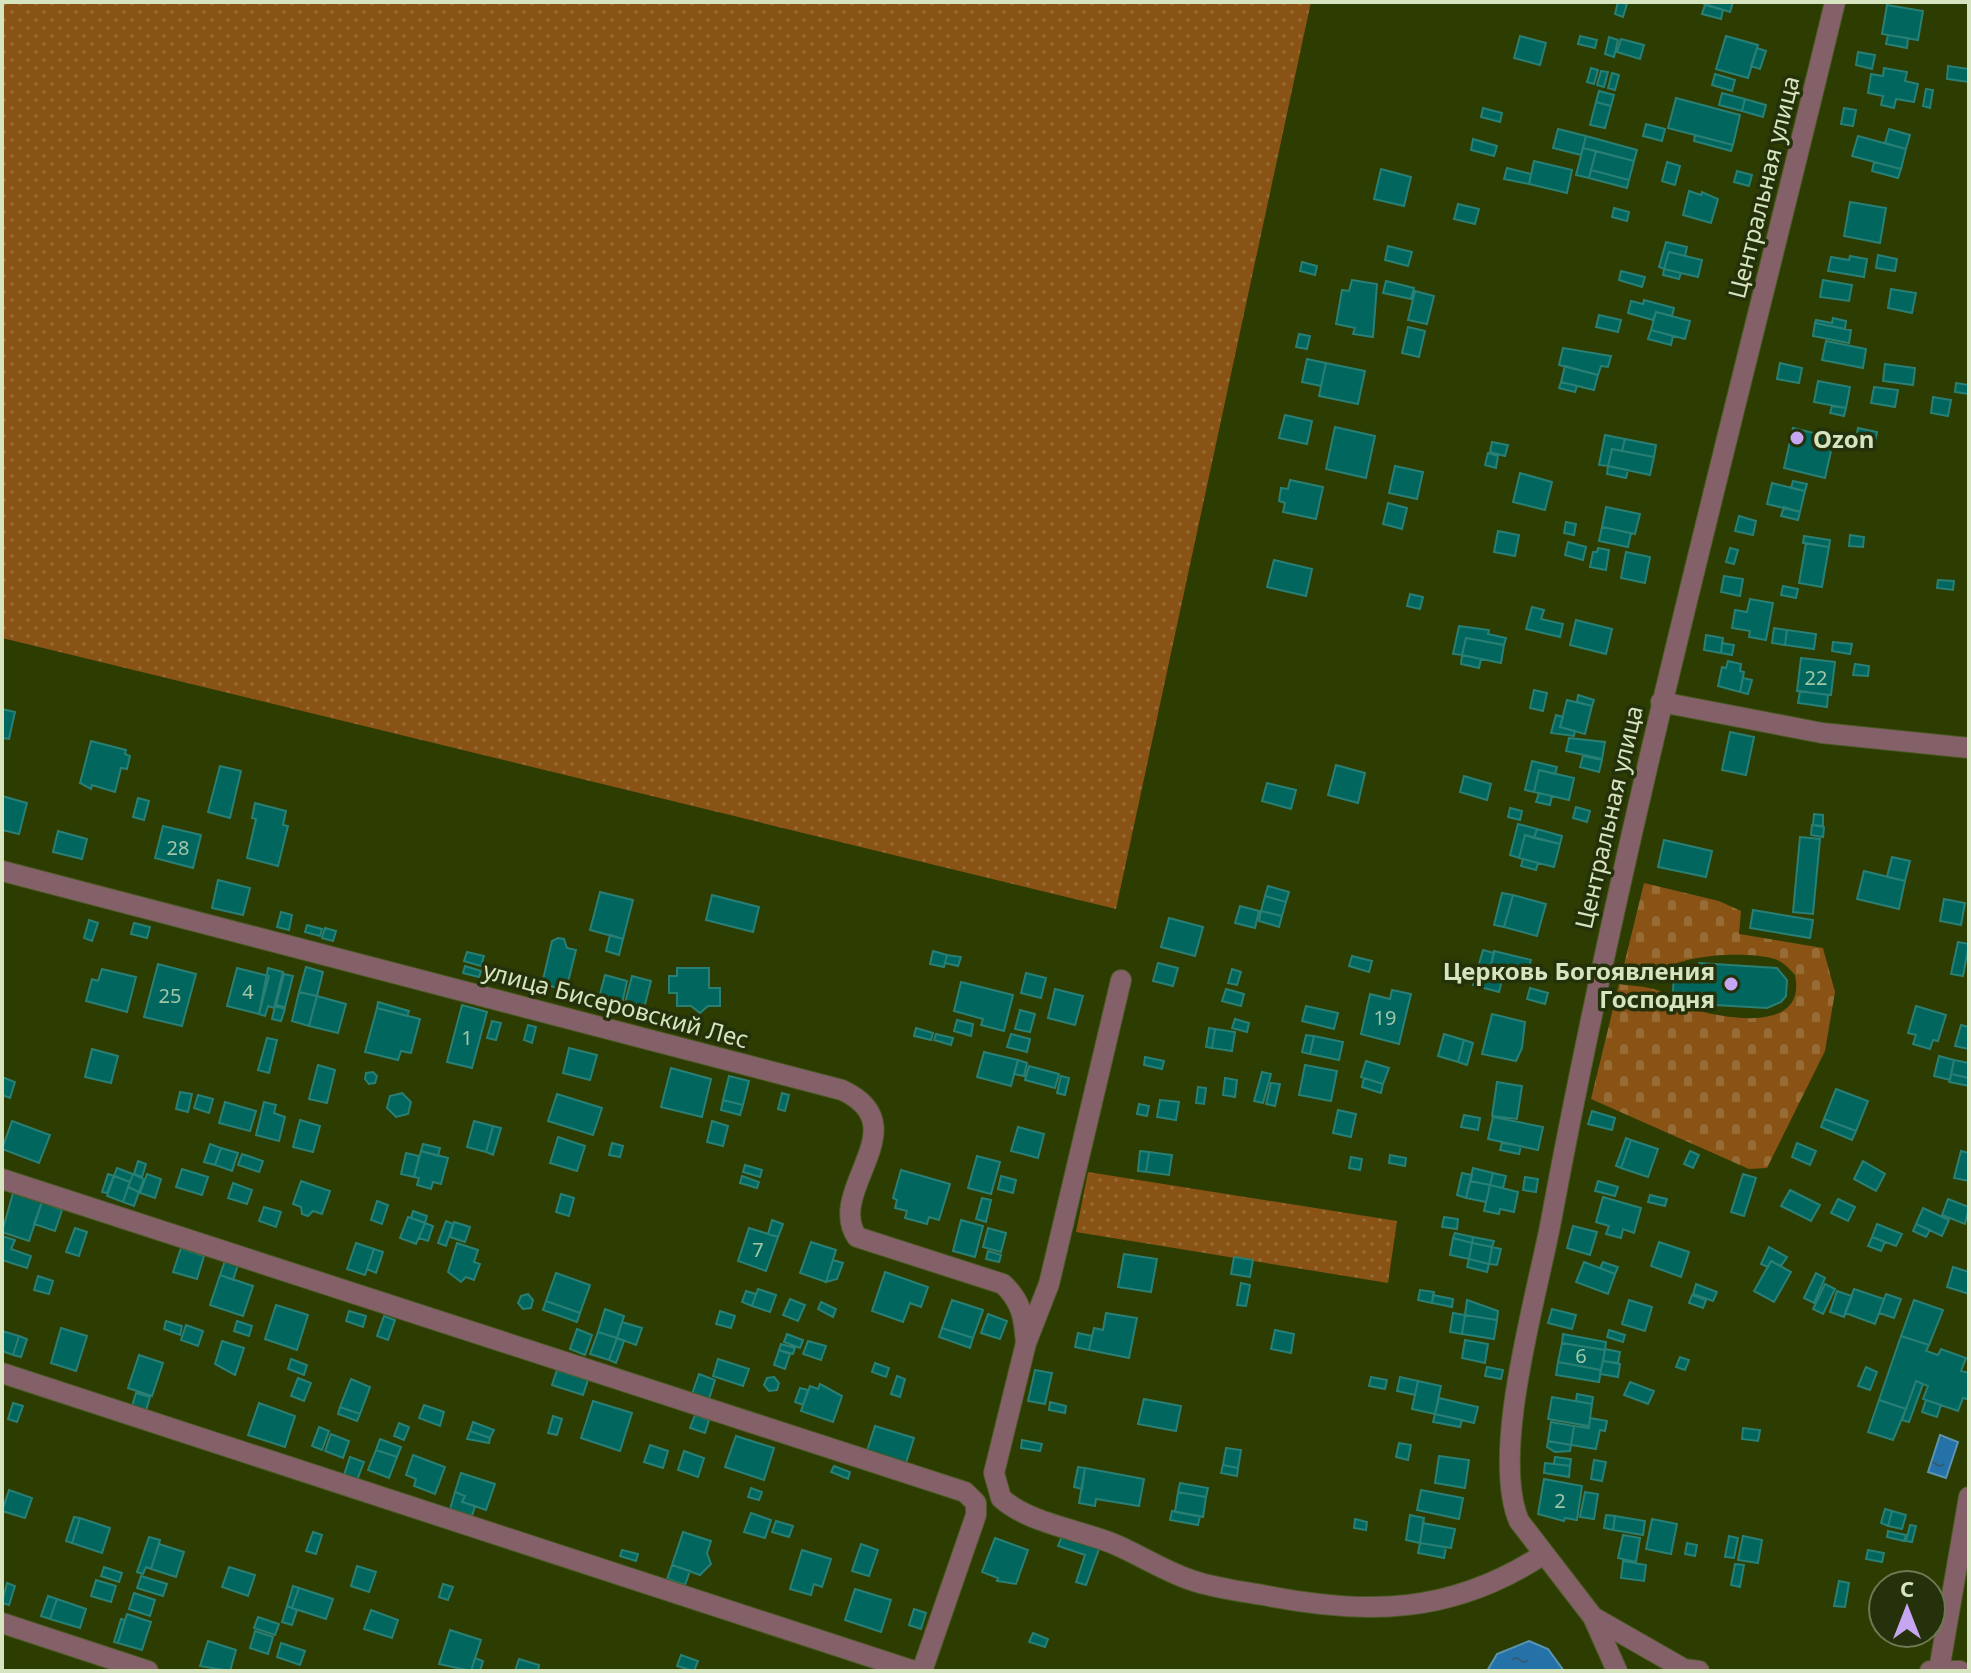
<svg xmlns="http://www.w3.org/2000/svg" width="1971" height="1673" viewBox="0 0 1971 1673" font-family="'Noto Sans',sans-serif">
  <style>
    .grass { fill: url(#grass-dots) }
    .cemetery { fill: url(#cemetery-stones) }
    .water { fill: url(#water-ripples); stroke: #5a94b0; stroke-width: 2 }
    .building { fill: #01675e; stroke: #2a7f75; stroke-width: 2 }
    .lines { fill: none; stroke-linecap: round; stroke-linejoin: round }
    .minor-casing { stroke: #4b5a23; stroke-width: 22 }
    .minor { stroke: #846169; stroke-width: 20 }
    .poi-dot { fill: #c6a6f0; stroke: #25310a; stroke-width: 3 }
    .labels { text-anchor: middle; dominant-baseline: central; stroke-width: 7; stroke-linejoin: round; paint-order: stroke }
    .number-label { font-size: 20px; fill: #a1c5a7 }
    .street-label { font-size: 24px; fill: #d6e4bf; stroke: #25310a }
    .poi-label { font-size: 24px; font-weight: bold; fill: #d6e4bf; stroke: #25310a; text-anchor: start }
  </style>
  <defs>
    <pattern id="grass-dots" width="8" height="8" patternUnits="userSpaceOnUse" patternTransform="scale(2)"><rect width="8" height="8" fill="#885315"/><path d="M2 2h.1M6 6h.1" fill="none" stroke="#986c35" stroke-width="1.8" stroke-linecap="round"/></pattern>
    <pattern id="cemetery-stones" width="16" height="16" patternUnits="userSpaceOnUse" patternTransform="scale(2)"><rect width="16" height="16" fill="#885315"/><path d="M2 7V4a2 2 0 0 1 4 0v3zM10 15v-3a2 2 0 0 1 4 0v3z" fill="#986c35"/></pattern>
    <pattern id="water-ripples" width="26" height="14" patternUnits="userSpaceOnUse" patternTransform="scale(2)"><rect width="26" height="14" fill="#2572a9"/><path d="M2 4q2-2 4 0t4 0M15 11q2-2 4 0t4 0" fill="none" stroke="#315d77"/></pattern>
  </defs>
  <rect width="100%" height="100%" fill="#2d3c01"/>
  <!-- grass -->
  <path class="grass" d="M 2,2 L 1311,2 L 1116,909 L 2,638 Z
    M 1088,1172 L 1397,1221 L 1388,1283 L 1076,1232 Z"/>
  <!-- cemetery -->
  <path class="cemetery" d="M 1644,883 L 1719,901 L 1741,911 L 1739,934 L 1823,948 L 1835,992 L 1825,1051 L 1767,1168 L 1749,1169 L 1591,1099 L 1619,984 C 1631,986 1645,986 1657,990 C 1670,995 1682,1005 1696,1010 C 1731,1020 1807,1031 1795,975 C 1790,969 1783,962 1775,959 C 1746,951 1681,954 1658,973 L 1623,969 Z"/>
  <!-- water -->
  <path class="water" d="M 1940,1435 L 1958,1442 L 1946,1478 L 1928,1472 Z
    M 1529,1641 L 1548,1649 L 1564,1671 L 1487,1671 L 1497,1654 Z"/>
  <!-- building -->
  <path class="building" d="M 1618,2 L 1627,4 L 1623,17 L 1615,14 Z
    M 1698,2 L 1733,2 L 1730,12 Z
    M 1705,5 L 1723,10 L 1721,19 L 1702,14 Z
    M 1887,5 L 1923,11 L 1918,40 L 1882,34 Z
    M 1888,35 L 1908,38 L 1907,48 L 1886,44 Z
    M 1520,36 L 1546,43 L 1540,65 L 1514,58 Z
    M 1580,36 L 1597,40 L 1595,48 L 1578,44 Z
    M 1726,36 L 1758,45 L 1748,78 L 1716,69 Z
    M 1609,37 L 1618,40 L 1614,57 L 1605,54 Z
    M 1621,39 L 1644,45 L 1640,59 L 1617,52 Z
    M 1757,48 L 1766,51 L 1760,69 L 1751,66 Z
    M 1858,52 L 1875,55 L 1872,69 L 1856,65 Z
    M 1948,66 L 1969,69 L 1969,82 L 1947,79 Z
    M 1591,68 L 1598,70 L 1594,84 L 1587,82 Z
    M 1884,68 L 1907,72 L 1905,81 L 1918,84 L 1914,102 L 1896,99 L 1894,108 L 1881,105 L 1883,96 L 1868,93 L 1871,74 L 1883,76 Z
    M 1601,71 L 1608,72 L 1604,87 L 1597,85 Z
    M 1612,73 L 1619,75 L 1615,90 L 1608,88 Z
    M 1715,74 L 1735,80 L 1732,91 L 1712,85 Z
    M 1926,89 L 1933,90 L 1930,108 L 1923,106 Z
    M 1599,91 L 1614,95 L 1611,106 L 1596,102 Z
    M 1722,93 L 1745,99 L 1742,111 L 1719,105 Z
    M 1676,98 L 1740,115 L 1733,145 L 1668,128 Z
    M 1745,99 L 1766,105 L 1763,117 L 1742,111 Z
    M 1596,102 L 1611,106 L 1605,128 L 1590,125 Z
    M 1483,108 L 1502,113 L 1500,122 L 1481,117 Z
    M 1844,108 L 1856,110 L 1853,126 L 1841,124 Z
    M 1646,124 L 1665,129 L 1662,141 L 1643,136 Z
    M 1558,129 L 1586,136 L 1581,155 L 1553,148 Z
    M 1889,129 L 1910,135 L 1906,149 L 1885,143 Z
    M 1695,135 L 1733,145 L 1731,151 L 1694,141 Z
    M 1586,136 L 1637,150 L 1634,161 L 1583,148 Z
    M 1858,136 L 1906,149 L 1901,169 L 1852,156 Z
    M 1473,139 L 1497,146 L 1494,156 L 1471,150 Z
    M 1583,148 L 1596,151 L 1589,178 L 1576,175 Z
    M 1596,151 L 1634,161 L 1629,180 L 1591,170 Z
    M 1534,161 L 1572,170 L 1567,193 L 1529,184 Z
    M 1667,162 L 1680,166 L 1675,185 L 1662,181 Z
    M 1874,162 L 1901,169 L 1898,178 L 1872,171 Z
    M 1507,168 L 1531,174 L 1529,184 L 1504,179 Z
    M 1381,169 L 1411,177 L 1404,206 L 1374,199 Z
    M 1591,170 L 1629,180 L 1627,188 L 1589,178 Z
    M 1737,171 L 1752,175 L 1749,186 L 1734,182 Z
    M 1689,191 L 1701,195 L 1702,192 L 1718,199 L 1711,223 L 1683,215 Z
    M 1850,202 L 1886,208 L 1880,243 L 1844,236 Z
    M 1458,204 L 1479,209 L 1475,224 L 1454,219 Z
    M 1614,208 L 1629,212 L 1627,221 L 1612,217 Z
    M 1666,242 L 1687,247 L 1685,256 L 1669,252 L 1664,269 L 1659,267 Z
    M 1388,246 L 1412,252 L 1408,266 L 1385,260 Z
    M 1669,252 L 1702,260 L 1698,277 L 1664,269 Z
    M 1878,255 L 1897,259 L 1895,271 L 1876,268 Z
    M 1850,256 L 1867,259 L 1864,277 L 1828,271 L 1831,257 L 1849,260 Z
    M 1302,262 L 1317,266 L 1315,275 L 1300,271 Z
    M 1664,269 L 1681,273 L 1679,279 L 1663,275 Z
    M 1621,271 L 1645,277 L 1642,287 L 1619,280 Z
    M 1352,280 L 1377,284 L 1373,337 L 1353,334 L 1355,328 L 1336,324 L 1342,290 L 1349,291 Z
    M 1823,280 L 1852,285 L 1849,301 L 1820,297 Z
    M 1386,281 L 1414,288 L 1411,299 L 1383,293 Z
    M 1891,289 L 1916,293 L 1912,313 L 1888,308 Z
    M 1415,291 L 1434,296 L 1427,324 L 1408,320 Z
    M 1644,300 L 1674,308 L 1672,316 L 1656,312 L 1653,320 L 1628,313 L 1631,301 L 1643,304 Z
    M 1656,312 L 1690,321 L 1685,339 L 1651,330 Z
    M 1599,315 L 1621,320 L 1618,332 L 1596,327 Z
    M 1833,318 L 1846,321 L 1845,329 L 1815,323 L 1816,320 L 1832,323 Z
    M 1815,323 L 1851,330 L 1849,343 L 1813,336 Z
    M 1408,327 L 1425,331 L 1419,357 L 1402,353 Z
    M 1651,330 L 1673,336 L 1671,345 L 1648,339 Z
    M 1299,334 L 1310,336 L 1307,349 L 1296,347 Z
    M 1826,341 L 1866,349 L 1863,368 L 1822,360 Z
    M 1563,348 L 1611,356 L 1608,367 L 1601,366 L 1598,375 L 1559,365 Z
    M 1307,359 L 1326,363 L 1321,386 L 1302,382 Z
    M 1326,363 L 1365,371 L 1358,404 L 1319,396 Z
    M 1780,363 L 1802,368 L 1799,383 L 1777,379 Z
    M 1885,364 L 1915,368 L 1913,385 L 1883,381 Z
    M 1565,366 L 1598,375 L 1594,390 L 1561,382 Z
    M 1818,381 L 1850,387 L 1846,408 L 1814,402 Z
    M 1561,382 L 1577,386 L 1575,392 L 1559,388 Z
    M 1956,383 L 1969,385 L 1969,394 L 1955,392 Z
    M 1874,387 L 1898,390 L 1895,407 L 1871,403 Z
    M 1933,397 L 1951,400 L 1948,416 L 1931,413 Z
    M 1832,406 L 1846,408 L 1844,416 L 1830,413 Z
    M 1285,415 L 1312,421 L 1307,444 L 1279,438 Z
    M 1335,427 L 1375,436 L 1366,478 L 1326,469 Z
    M 1793,428 L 1834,438 L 1825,478 L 1784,468 Z
    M 1858,428 L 1877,432 L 1875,442 L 1856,439 Z
    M 1605,435 L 1625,439 L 1622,451 L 1612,449 L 1608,466 L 1599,465 Z
    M 1625,439 L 1656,445 L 1654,457 L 1622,451 Z
    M 1492,442 L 1508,445 L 1505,456 L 1490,452 Z
    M 1612,449 L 1654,457 L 1650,475 L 1608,466 Z
    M 1488,453 L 1498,456 L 1496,468 L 1485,465 Z
    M 1395,466 L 1423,472 L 1417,499 L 1389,493 Z
    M 1608,466 L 1628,470 L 1626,478 L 1607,474 Z
    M 1520,473 L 1552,482 L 1545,510 L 1513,502 Z
    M 1290,480 L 1323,487 L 1316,519 L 1283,512 L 1285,503 L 1279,501 L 1281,488 L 1288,489 Z
    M 1793,481 L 1807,484 L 1805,491 L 1791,488 Z
    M 1772,483 L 1805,491 L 1800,512 L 1767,504 Z
    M 1388,503 L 1407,508 L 1402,529 L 1383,524 Z
    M 1606,507 L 1640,514 L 1635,534 L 1602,527 Z
    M 1784,507 L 1800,512 L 1798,520 L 1781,516 Z
    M 1739,516 L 1756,521 L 1753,535 L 1735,531 Z
    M 1566,522 L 1576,524 L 1574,535 L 1564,533 Z
    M 1602,527 L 1631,533 L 1628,547 L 1599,541 Z
    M 1498,531 L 1519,535 L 1515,556 L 1494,552 Z
    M 1850,535 L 1864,537 L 1863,547 L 1849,546 Z
    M 1804,536 L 1830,540 L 1829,547 L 1803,543 Z
    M 1568,542 L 1586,547 L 1583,560 L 1565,555 Z
    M 1806,543 L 1829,547 L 1822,587 L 1799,583 Z
    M 1598,548 L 1609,550 L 1606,570 L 1590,567 L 1593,552 L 1597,552 Z
    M 1730,548 L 1738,550 L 1734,564 L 1726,562 Z
    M 1626,552 L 1650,557 L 1645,583 L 1621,578 Z
    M 1274,560 L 1312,569 L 1306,596 L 1267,587 Z
    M 1724,576 L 1743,579 L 1740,596 L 1721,592 Z
    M 1938,580 L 1954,581 L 1953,590 L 1937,588 Z
    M 1783,586 L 1798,589 L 1796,598 L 1781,595 Z
    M 1410,594 L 1423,597 L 1420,609 L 1407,606 Z
    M 1750,599 L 1773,603 L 1766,640 L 1749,637 L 1750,631 L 1732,628 L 1735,610 L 1747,612 Z
    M 1532,607 L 1544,610 L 1541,619 L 1563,624 L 1560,637 L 1526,629 Z
    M 1576,620 L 1612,629 L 1606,654 L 1570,645 Z
    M 1459,626 L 1489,630 L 1488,634 L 1506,638 L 1504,645 L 1466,638 L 1462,655 L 1453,654 Z
    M 1774,628 L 1787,630 L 1785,645 L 1772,643 Z
    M 1787,630 L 1816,634 L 1814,649 L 1785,645 Z
    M 1706,635 L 1723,638 L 1721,653 L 1704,650 Z
    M 1466,638 L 1504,645 L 1501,663 L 1462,655 Z
    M 1833,642 L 1852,644 L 1850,654 L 1832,651 Z
    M 1722,643 L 1734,645 L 1732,655 L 1721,653 Z
    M 1462,655 L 1481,659 L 1479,668 L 1461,664 Z
    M 1801,658 L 1835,662 L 1831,695 L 1797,691 Z
    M 1728,661 L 1741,664 L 1740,671 L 1744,672 L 1740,692 L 1718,686 L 1722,667 L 1726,668 Z
    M 1855,664 L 1869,666 L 1868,676 L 1853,675 Z
    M 1743,678 L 1752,680 L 1748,694 L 1740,692 Z
    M 1534,690 L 1547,693 L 1543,711 L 1530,708 Z
    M 1800,691 L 1828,695 L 1827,707 L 1798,703 Z
    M 1578,695 L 1594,700 L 1592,706 L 1577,702 Z
    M 1567,700 L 1592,706 L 1585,734 L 1560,727 Z
    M 2,709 L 15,712 L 9,739 L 2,738 Z
    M 1556,715 L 1563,717 L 1560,727 L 1575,731 L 1574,736 L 1551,733 Z
    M 1730,732 L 1754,737 L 1746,775 L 1722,770 Z
    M 1569,738 L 1605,742 L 1602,759 L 1566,751 Z
    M 91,741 L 126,750 L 125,754 L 130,756 L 127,769 L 121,768 L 115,792 L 92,785 L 91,789 L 80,783 Z
    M 1583,756 L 1602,760 L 1599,772 L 1580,767 Z
    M 1532,761 L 1557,767 L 1555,774 L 1539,770 L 1534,792 L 1525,790 Z
    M 1336,765 L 1365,773 L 1358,803 L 1328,795 Z
    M 220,766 L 241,771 L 230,818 L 208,812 Z
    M 1539,770 L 1574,778 L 1569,800 L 1534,792 Z
    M 1464,776 L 1491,784 L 1487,800 L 1460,792 Z
    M 1267,783 L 1296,790 L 1291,809 L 1262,801 Z
    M 1539,793 L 1552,796 L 1550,805 L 1536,802 Z
    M 2,796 L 27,803 L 19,834 L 2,830 Z
    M 138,798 L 149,801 L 144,820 L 133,817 Z
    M 255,803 L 286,811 L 283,825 L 288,826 L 278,866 L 247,858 L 256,819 L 252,818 Z
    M 1576,807 L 1590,811 L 1587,822 L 1573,818 Z
    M 1510,808 L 1522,811 L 1520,820 L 1508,817 Z
    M 1814,814 L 1823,815 L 1823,826 L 1813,825 Z
    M 1518,824 L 1537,829 L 1534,838 L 1525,835 L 1519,858 L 1510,855 Z
    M 1812,825 L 1824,827 L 1823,837 L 1811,835 Z
    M 163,826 L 201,835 L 193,868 L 155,858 Z
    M 1537,829 L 1562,836 L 1560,844 L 1534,838 Z
    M 58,831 L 87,839 L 82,859 L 53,852 Z
    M 1525,835 L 1560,844 L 1554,867 L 1519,858 Z
    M 1800,837 L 1820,839 L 1813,914 L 1793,912 Z
    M 1664,840 L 1712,851 L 1706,877 L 1658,867 Z
    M 1892,857 L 1910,861 L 1905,881 L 1887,877 Z
    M 1523,859 L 1538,863 L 1536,870 L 1521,866 Z
    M 1864,871 L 1905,881 L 1899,909 L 1857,899 Z
    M 218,880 L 250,888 L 243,915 L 212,908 Z
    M 1268,886 L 1289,892 L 1286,902 L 1265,896 Z
    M 600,892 L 633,900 L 623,939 L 590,930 Z
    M 1502,893 L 1513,895 L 1504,927 L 1494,925 Z
    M 712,895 L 759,907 L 753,932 L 706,920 Z
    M 1513,895 L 1546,904 L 1537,936 L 1504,927 Z
    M 1265,896 L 1286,902 L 1282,916 L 1261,911 Z
    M 1944,899 L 1965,903 L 1961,925 L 1940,921 Z
    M 1240,906 L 1259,911 L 1255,928 L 1235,923 Z
    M 1753,910 L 1813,920 L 1810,938 L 1750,928 Z
    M 1261,911 L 1282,916 L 1279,927 L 1259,921 Z
    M 281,912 L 292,915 L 289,930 L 277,927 Z
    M 1169,918 L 1203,927 L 1195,956 L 1161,947 Z
    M 89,920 L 98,923 L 92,941 L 84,938 Z
    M 134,923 L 150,927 L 147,938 L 131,934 Z
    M 307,925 L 322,929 L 320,936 L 305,932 Z
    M 325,928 L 336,931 L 333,941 L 322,938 Z
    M 610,935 L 623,939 L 619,955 L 606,951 Z
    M 558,938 L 564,939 L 567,948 L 576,950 L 566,990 L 542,984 L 552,941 Z
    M 1958,942 L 1969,944 L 1963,976 L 1951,974 Z
    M 1483,950 L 1494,953 L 1490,969 L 1504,973 L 1499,992 L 1473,985 Z
    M 933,951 L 947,955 L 944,967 L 930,964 Z
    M 1494,951 L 1531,960 L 1526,979 L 1490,969 Z
    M 467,952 L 484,956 L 481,966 L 464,961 Z
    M 947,955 L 961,957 L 958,966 L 945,963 Z
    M 1352,956 L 1372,961 L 1369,972 L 1349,966 Z
    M 1158,963 L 1178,968 L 1173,986 L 1153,981 Z
    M 1699,963 L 1777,968 L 1787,980 L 1786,996 L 1781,1002 L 1767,1008 L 1697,1004 L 1697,993 L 1673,992 L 1674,971 L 1699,972 Z
    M 158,964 L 196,974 L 182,1026 L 144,1017 Z
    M 465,966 L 481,971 L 479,977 L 463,973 Z
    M 306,967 L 323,972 L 317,996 L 299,992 Z
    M 237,968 L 269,976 L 259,1014 L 227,1006 Z
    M 268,968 L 283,972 L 274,1008 L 268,1006 L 265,1016 L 259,1014 Z
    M 677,968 L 709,968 L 709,988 L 720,988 L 720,1006 L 708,1006 L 700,1013 L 691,1006 L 677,1006 L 677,993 L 669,993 L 669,976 L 677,976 Z
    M 102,969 L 136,977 L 127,1012 L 86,1001 L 92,979 L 98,981 Z
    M 1232,969 L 1241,972 L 1237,985 L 1228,983 Z
    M 1026,973 L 1046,978 L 1041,998 L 1021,993 Z
    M 284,974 L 293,976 L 285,1007 L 276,1005 Z
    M 605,975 L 627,981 L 622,1004 L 599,998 Z
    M 632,976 L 651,981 L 641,1020 L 622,1015 Z
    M 961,982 L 1013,995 L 1004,1031 L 981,1025 L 983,1019 L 954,1011 Z
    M 1530,988 L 1548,993 L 1545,1004 L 1527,999 Z
    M 1055,989 L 1083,996 L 1075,1025 L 1048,1018 Z
    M 1226,989 L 1244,994 L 1241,1006 L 1222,1001 Z
    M 1392,990 L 1411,994 L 1399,1044 L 1361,1034 L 1370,994 L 1390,999 Z
    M 299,992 L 317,996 L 309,1026 L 292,1021 Z
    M 317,996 L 346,1004 L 338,1033 L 309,1026 Z
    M 378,1002 L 409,1011 L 407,1016 L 377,1008 Z
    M 462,1005 L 487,1012 L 472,1068 L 447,1062 Z
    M 275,1006 L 285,1009 L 281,1021 L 272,1019 Z
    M 1306,1006 L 1338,1013 L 1334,1029 L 1302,1021 Z
    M 1916,1006 L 1946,1015 L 1938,1041 L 1933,1040 L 1930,1049 L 1913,1044 L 1916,1035 L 1908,1033 Z
    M 377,1008 L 420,1019 L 411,1053 L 401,1051 L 398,1060 L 365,1052 Z
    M 1020,1010 L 1035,1014 L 1030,1032 L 1015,1029 Z
    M 1492,1014 L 1525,1022 L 1522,1048 L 1516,1061 L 1482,1054 Z
    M 661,1018 L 679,1022 L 677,1030 L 659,1025 Z
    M 1235,1019 L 1249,1023 L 1247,1032 L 1232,1028 Z
    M 957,1020 L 973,1024 L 971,1036 L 954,1031 Z
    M 492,1021 L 501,1023 L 496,1040 L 487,1038 Z
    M 528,1025 L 536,1027 L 532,1043 L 524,1040 Z
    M 1961,1025 L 1969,1027 L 1969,1049 L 1955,1046 Z
    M 916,1028 L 933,1033 L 931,1040 L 914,1036 Z
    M 1209,1028 L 1215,1029 L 1212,1048 L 1206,1047 Z
    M 1215,1029 L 1235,1032 L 1232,1051 L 1212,1048 Z
    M 936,1034 L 953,1038 L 951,1045 L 934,1040 Z
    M 1011,1034 L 1030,1039 L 1027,1052 L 1007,1047 Z
    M 1444,1034 L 1464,1040 L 1458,1062 L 1438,1056 Z
    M 1306,1035 L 1314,1036 L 1310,1054 L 1302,1052 Z
    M 1314,1036 L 1343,1042 L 1339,1060 L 1310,1054 Z
    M 267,1038 L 277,1040 L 269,1073 L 258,1070 Z
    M 1464,1040 L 1473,1043 L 1467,1065 L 1458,1062 Z
    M 569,1048 L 597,1055 L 590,1080 L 563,1073 Z
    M 92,1049 L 118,1056 L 111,1083 L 85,1077 Z
    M 984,1052 L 1018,1060 L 1011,1086 L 977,1077 Z
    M 1939,1056 L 1954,1060 L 1950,1080 L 1934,1076 Z
    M 1145,1057 L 1164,1061 L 1162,1069 L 1144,1065 Z
    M 1018,1060 L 1027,1063 L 1024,1076 L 1014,1074 Z
    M 1954,1060 L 1969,1063 L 1969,1078 L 1951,1074 Z
    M 1366,1061 L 1389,1068 L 1383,1084 L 1361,1077 Z
    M 318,1065 L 335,1070 L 327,1103 L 309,1099 Z
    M 1305,1065 L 1337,1071 L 1331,1101 L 1299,1095 Z
    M 1029,1066 L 1059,1074 L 1055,1088 L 1025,1080 Z
    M 671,1068 L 711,1079 L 702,1117 L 661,1107 Z
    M 373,1072 L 377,1076 L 375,1083 L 369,1084 L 365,1079 L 366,1073 Z
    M 1262,1072 L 1271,1074 L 1263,1103 L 1254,1101 Z
    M 1951,1074 L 1969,1078 L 1969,1086 L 1949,1082 Z
    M 729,1076 L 749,1081 L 743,1105 L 723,1100 Z
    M 1061,1076 L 1069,1078 L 1065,1095 L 1057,1093 Z
    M 2,1077 L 15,1082 L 10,1098 L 2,1095 Z
    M 1225,1078 L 1237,1080 L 1235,1097 L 1223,1095 Z
    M 1364,1078 L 1383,1084 L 1381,1093 L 1362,1087 Z
    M 1497,1082 L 1522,1086 L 1517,1119 L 1492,1116 Z
    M 1271,1083 L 1280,1084 L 1275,1106 L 1266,1104 Z
    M 1198,1087 L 1206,1088 L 1204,1104 L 1196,1103 Z
    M 1836,1089 L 1868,1101 L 1856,1131 L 1824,1119 Z
    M 180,1092 L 192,1094 L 188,1112 L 176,1109 Z
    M 402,1093 L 411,1102 L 408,1114 L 396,1117 L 387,1108 L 390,1096 Z
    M 782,1093 L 789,1095 L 785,1111 L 778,1109 Z
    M 557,1094 L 602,1108 L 593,1135 L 548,1121 Z
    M 198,1095 L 213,1099 L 209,1113 L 194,1108 Z
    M 723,1100 L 743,1105 L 740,1115 L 721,1110 Z
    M 1160,1100 L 1179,1102 L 1176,1120 L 1157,1117 Z
    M 225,1102 L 256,1111 L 250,1131 L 219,1123 Z
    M 264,1102 L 276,1105 L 274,1113 L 285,1117 L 279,1141 L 256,1135 Z
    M 1139,1104 L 1149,1106 L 1147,1116 L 1137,1114 Z
    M 1338,1110 L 1356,1114 L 1351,1137 L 1333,1133 Z
    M 1592,1111 L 1615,1118 L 1612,1130 L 1588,1124 Z
    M 1464,1115 L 1480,1118 L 1478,1130 L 1461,1127 Z
    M 1493,1117 L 1543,1127 L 1538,1150 L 1488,1139 Z
    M 1824,1119 L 1856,1131 L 1852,1140 L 1821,1127 Z
    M 300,1120 L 320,1126 L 313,1152 L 293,1147 Z
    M 12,1121 L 50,1135 L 39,1163 L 2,1149 Z
    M 474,1121 L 493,1126 L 486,1152 L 467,1147 Z
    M 712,1121 L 728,1126 L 723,1146 L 707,1142 Z
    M 493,1126 L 501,1128 L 493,1155 L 486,1152 Z
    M 1018,1127 L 1044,1134 L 1038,1158 L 1011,1151 Z
    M 558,1137 L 585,1146 L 577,1171 L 550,1163 Z
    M 1626,1138 L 1631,1140 L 1621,1168 L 1616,1166 Z
    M 1631,1140 L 1658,1149 L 1648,1177 L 1621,1168 Z
    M 612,1143 L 623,1146 L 620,1157 L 609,1155 Z
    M 1502,1143 L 1521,1146 L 1519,1154 L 1500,1150 Z
    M 1797,1143 L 1816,1151 L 1810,1165 L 1792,1157 Z
    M 210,1144 L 221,1148 L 215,1165 L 204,1162 Z
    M 423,1144 L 440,1148 L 438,1156 L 421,1151 Z
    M 221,1148 L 238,1153 L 232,1171 L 215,1165 Z
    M 421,1151 L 448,1158 L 441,1184 L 433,1182 L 431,1189 L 417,1185 L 419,1178 L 414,1177 Z
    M 1140,1151 L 1149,1152 L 1146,1172 L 1138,1171 Z
    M 1690,1151 L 1699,1155 L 1693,1168 L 1684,1164 Z
    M 1961,1151 L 1969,1153 L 1969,1181 L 1954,1178 Z
    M 1149,1152 L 1172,1155 L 1169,1175 L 1146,1172 Z
    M 406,1153 L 419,1156 L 414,1177 L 401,1174 Z
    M 242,1154 L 263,1161 L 259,1172 L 238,1165 Z
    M 1390,1155 L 1406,1158 L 1405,1166 L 1389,1163 Z
    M 977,1156 L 1000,1162 L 991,1194 L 968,1188 Z
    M 1351,1157 L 1362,1159 L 1360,1170 L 1349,1168 Z
    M 138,1161 L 146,1164 L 142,1177 L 134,1174 Z
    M 1863,1161 L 1885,1174 L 1876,1191 L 1854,1179 Z
    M 745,1165 L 762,1170 L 760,1177 L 743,1172 Z
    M 117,1168 L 133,1174 L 130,1182 L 114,1176 Z
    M 1473,1168 L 1493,1173 L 1490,1185 L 1470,1181 Z
    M 182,1169 L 208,1177 L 202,1195 L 176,1187 Z
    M 901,1170 L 950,1184 L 939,1220 L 929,1217 L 927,1224 L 905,1218 L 907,1211 L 895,1208 L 897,1200 L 893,1198 Z
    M 1462,1173 L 1472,1175 L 1466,1198 L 1457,1195 Z
    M 1493,1173 L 1506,1176 L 1503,1188 L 1490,1185 Z
    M 108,1174 L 114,1176 L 107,1193 L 102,1192 Z
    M 133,1174 L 144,1179 L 139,1192 L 128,1187 Z
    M 147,1174 L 161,1179 L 155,1198 L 140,1193 Z
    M 1743,1174 L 1756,1178 L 1744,1216 L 1731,1212 Z
    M 114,1176 L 130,1182 L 123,1202 L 107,1196 Z
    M 742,1176 L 759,1182 L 757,1188 L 740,1183 Z
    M 1001,1176 L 1016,1180 L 1013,1193 L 998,1189 Z
    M 1525,1177 L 1538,1179 L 1536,1192 L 1523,1190 Z
    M 301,1181 L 330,1191 L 322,1214 L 313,1211 L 308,1216 L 302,1214 L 301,1207 L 293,1204 Z
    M 1470,1181 L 1490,1185 L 1486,1202 L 1466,1198 Z
    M 1598,1181 L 1618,1187 L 1615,1196 L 1595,1191 Z
    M 233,1183 L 252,1190 L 247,1204 L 228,1198 Z
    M 1490,1185 L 1518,1192 L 1514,1212 L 1500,1209 L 1499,1214 L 1484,1211 Z
    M 128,1187 L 139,1192 L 134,1206 L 123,1202 Z
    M 1790,1190 L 1820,1205 L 1811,1221 L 1781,1206 Z
    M 13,1193 L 42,1202 L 29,1241 L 2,1232 Z
    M 561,1194 L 574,1198 L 569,1216 L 556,1212 Z
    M 1650,1195 L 1667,1199 L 1665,1206 L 1648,1202 Z
    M 1603,1197 L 1641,1208 L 1634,1233 L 1623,1229 L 1621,1238 L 1606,1234 L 1609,1226 L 1596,1222 Z
    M 982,1198 L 991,1200 L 986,1222 L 976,1219 Z
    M 1838,1199 L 1855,1207 L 1848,1221 L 1831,1213 Z
    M 1948,1199 L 1969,1207 L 1965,1224 L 1942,1215 Z
    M 377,1201 L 388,1205 L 382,1224 L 371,1220 Z
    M 42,1202 L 62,1210 L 55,1231 L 34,1224 Z
    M 264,1207 L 281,1212 L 276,1227 L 259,1221 Z
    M 1923,1208 L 1949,1220 L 1942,1236 L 1916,1224 Z
    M 413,1211 L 427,1216 L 425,1223 L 411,1218 Z
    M 408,1217 L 425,1223 L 416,1244 L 400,1238 Z
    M 1444,1217 L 1458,1219 L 1457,1229 L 1442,1227 Z
    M 772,1220 L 783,1224 L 778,1237 L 768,1234 Z
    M 961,1220 L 983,1226 L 975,1257 L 953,1251 Z
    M 446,1221 L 453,1224 L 446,1246 L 438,1243 Z
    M 454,1222 L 470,1227 L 465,1242 L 450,1237 Z
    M 425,1223 L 433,1226 L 428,1241 L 419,1238 Z
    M 1877,1224 L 1902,1234 L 1896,1246 L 1872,1237 Z
    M 1916,1224 L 1930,1230 L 1926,1237 L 1913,1231 Z
    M 1573,1226 L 1597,1232 L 1590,1255 L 1567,1248 Z
    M 75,1228 L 87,1232 L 79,1256 L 66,1252 Z
    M 749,1228 L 778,1237 L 766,1271 L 738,1261 Z
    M 988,1228 L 1006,1233 L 1001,1252 L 983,1247 Z
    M 1455,1233 L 1473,1237 L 1472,1243 L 1453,1238 Z
    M 2,1236 L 15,1240 L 11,1249 L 31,1256 L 27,1268 L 2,1260 Z
    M 1473,1237 L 1494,1241 L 1492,1247 L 1472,1243 Z
    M 1872,1237 L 1885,1242 L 1881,1251 L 1868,1246 Z
    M 1453,1238 L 1472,1243 L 1469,1259 L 1450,1255 Z
    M 811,1242 L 836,1250 L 826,1282 L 800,1273 Z
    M 1659,1242 L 1689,1252 L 1681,1277 L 1651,1266 Z
    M 356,1243 L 374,1249 L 365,1275 L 347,1269 Z
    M 457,1243 L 478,1250 L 474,1262 L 480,1264 L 474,1280 L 466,1277 L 461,1282 L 448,1272 Z
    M 1472,1243 L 1492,1247 L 1489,1264 L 1469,1259 Z
    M 1492,1247 L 1501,1249 L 1497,1265 L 1489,1264 Z
    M 1769,1247 L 1787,1257 L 1781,1266 L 1771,1261 L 1768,1267 L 1761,1264 Z
    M 181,1248 L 204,1256 L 197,1279 L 173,1272 Z
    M 374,1249 L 383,1252 L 376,1273 L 367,1269 Z
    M 988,1251 L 1001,1255 L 999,1262 L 986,1259 Z
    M 1124,1254 L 1157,1259 L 1151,1292 L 1118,1287 Z
    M 1234,1257 L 1253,1260 L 1250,1277 L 1231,1274 Z
    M 1469,1259 L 1489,1264 L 1487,1272 L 1467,1267 Z
    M 833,1260 L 843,1263 L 837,1279 L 826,1282 Z
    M 225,1261 L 238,1265 L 233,1280 L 220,1275 Z
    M 1771,1261 L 1791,1272 L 1774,1302 L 1754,1291 Z
    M 1584,1262 L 1615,1274 L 1608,1294 L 1576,1282 Z
    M 1603,1262 L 1618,1267 L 1615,1274 L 1600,1268 Z
    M 1953,1267 L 1969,1272 L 1969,1294 L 1947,1287 Z
    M 885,1272 L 928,1287 L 921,1307 L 910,1303 L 903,1322 L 872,1311 Z
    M 556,1273 L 590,1285 L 580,1313 L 546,1301 Z
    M 1816,1273 L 1825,1278 L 1814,1303 L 1804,1298 Z
    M 220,1275 L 253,1286 L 243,1316 L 210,1305 Z
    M 38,1276 L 53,1281 L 49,1294 L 34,1290 Z
    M 1241,1283 L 1250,1285 L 1246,1306 L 1237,1305 Z
    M 1696,1284 L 1717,1292 L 1713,1301 L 1693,1294 Z
    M 1825,1284 L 1835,1289 L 1823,1314 L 1813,1309 Z
    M 758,1289 L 776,1295 L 770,1312 L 752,1306 Z
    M 1854,1289 L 1884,1299 L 1875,1324 L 1845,1313 Z
    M 1420,1290 L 1434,1292 L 1432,1303 L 1418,1300 Z
    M 746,1291 L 756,1294 L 752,1306 L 742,1302 Z
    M 1837,1291 L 1852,1296 L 1844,1317 L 1830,1312 Z
    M 528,1294 L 533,1300 L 531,1308 L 523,1309 L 518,1303 L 521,1296 Z
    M 1886,1294 L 1901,1299 L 1894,1318 L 1879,1313 Z
    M 1433,1295 L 1453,1299 L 1452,1307 L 1432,1303 Z
    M 1692,1295 L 1706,1300 L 1703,1308 L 1689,1303 Z
    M 790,1299 L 805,1305 L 798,1321 L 783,1315 Z
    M 952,1300 L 983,1310 L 973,1338 L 942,1328 Z
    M 1467,1300 L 1498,1311 L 1497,1320 L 1465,1315 Z
    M 1629,1300 L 1652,1307 L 1645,1331 L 1622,1324 Z
    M 1914,1300 L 1943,1310 L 1929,1345 L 1901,1336 Z
    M 546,1301 L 580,1313 L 577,1322 L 543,1310 Z
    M 821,1302 L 836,1309 L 833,1317 L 818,1309 Z
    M 276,1305 L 308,1315 L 297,1350 L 265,1339 Z
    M 605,1309 L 624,1316 L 617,1338 L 598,1332 Z
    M 1552,1309 L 1576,1315 L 1572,1329 L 1548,1323 Z
    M 349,1311 L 366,1316 L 363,1327 L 346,1321 Z
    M 720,1311 L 735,1316 L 731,1328 L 716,1324 Z
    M 1106,1313 L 1137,1318 L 1129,1358 L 1089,1350 L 1094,1328 L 1103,1330 Z
    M 1453,1313 L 1465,1315 L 1462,1334 L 1450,1332 Z
    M 988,1314 L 1007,1321 L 1000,1339 L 981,1333 Z
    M 1465,1315 L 1497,1320 L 1494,1339 L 1462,1334 Z
    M 384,1316 L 395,1320 L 388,1340 L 377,1336 Z
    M 166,1321 L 182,1326 L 180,1335 L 164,1329 Z
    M 237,1321 L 252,1326 L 249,1336 L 234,1331 Z
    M 622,1322 L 642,1328 L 636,1345 L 617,1338 Z
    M 186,1325 L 203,1331 L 198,1346 L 181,1340 Z
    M 61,1328 L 87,1336 L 76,1371 L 51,1363 Z
    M 942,1328 L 973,1338 L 970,1348 L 939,1337 Z
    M 577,1329 L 592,1335 L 585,1355 L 570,1349 Z
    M 1275,1330 L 1294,1334 L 1291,1353 L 1271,1349 Z
    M 1609,1330 L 1625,1335 L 1623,1342 L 1607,1337 Z
    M 2,1331 L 19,1336 L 13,1355 L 2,1351 Z
    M 598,1332 L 617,1338 L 609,1360 L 590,1354 Z
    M 1078,1333 L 1092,1336 L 1089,1350 L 1075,1347 Z
    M 787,1334 L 803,1340 L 800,1348 L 784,1342 Z
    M 1563,1334 L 1606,1342 L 1605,1350 L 1562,1343 Z
    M 19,1336 L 27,1339 L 21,1357 L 13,1355 Z
    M 1901,1336 L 1929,1345 L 1926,1351 L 1938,1355 L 1941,1349 L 1966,1358 L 1961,1371 L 1969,1373 L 1969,1393 L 1967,1399 L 1963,1398 L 1958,1411 L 1923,1399 L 1928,1386 L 1916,1381 L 1906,1409 L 1879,1400 Z
    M 617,1338 L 624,1341 L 616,1363 L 609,1360 Z
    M 1465,1340 L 1488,1344 L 1485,1363 L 1462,1358 Z
    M 222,1341 L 244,1348 L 235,1375 L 215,1364 Z
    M 808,1341 L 826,1346 L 821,1360 L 803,1354 Z
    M 1562,1343 L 1605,1350 L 1601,1370 L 1558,1362 Z
    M 781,1344 L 795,1348 L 793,1354 L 779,1350 Z
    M 1605,1349 L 1620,1352 L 1618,1363 L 1603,1361 Z
    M 779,1350 L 790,1354 L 785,1369 L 774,1365 Z
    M 139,1355 L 163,1363 L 152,1396 L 128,1388 Z
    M 1680,1357 L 1689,1360 L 1685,1370 L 1676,1367 Z
    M 291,1359 L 307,1365 L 304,1375 L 288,1369 Z
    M 718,1359 L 749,1369 L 743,1386 L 713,1376 Z
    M 1603,1361 L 1620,1364 L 1618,1377 L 1600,1374 Z
    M 1558,1362 L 1601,1370 L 1599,1382 L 1556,1375 Z
    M 875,1363 L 889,1368 L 886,1377 L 872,1372 Z
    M 1487,1367 L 1503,1370 L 1501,1379 L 1485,1376 Z
    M 1866,1367 L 1877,1372 L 1870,1390 L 1858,1386 Z
    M 557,1370 L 588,1380 L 583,1395 L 552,1385 Z
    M 1035,1370 L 1052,1373 L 1045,1404 L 1028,1401 Z
    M 699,1374 L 715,1380 L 709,1399 L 692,1394 Z
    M 897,1376 L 905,1379 L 900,1397 L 891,1394 Z
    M 774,1377 L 779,1383 L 777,1390 L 769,1391 L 764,1385 L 767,1378 Z
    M 1371,1377 L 1387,1380 L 1385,1389 L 1369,1386 Z
    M 1400,1377 L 1418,1381 L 1415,1395 L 1397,1391 Z
    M 298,1378 L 311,1383 L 304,1401 L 291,1396 Z
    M 351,1379 L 370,1387 L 360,1414 L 340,1407 Z
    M 1418,1381 L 1441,1386 L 1435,1414 L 1412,1409 Z
    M 1916,1381 L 1923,1384 L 1909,1422 L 1902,1420 Z
    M 1630,1382 L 1654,1391 L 1648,1404 L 1624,1395 Z
    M 820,1384 L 842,1396 L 833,1422 L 801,1411 L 810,1386 L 818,1389 Z
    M 800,1388 L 808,1390 L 803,1405 L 795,1402 Z
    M 136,1393 L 150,1397 L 146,1411 L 132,1406 Z
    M 1577,1394 L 1593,1397 L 1592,1404 L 1576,1401 Z
    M 1552,1397 L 1592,1404 L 1589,1426 L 1548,1419 Z
    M 1439,1398 L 1478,1407 L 1474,1423 L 1435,1414 Z
    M 1144,1399 L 1181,1406 L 1176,1431 L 1138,1424 Z
    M 1879,1400 L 1906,1409 L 1893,1440 L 1868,1432 Z
    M 1926,1400 L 1941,1405 L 1937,1417 L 1922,1412 Z
    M 593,1401 L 632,1413 L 620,1451 L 581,1438 Z
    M 1050,1402 L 1066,1406 L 1065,1413 L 1049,1410 Z
    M 13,1403 L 23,1406 L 17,1422 L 8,1419 Z
    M 259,1403 L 295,1416 L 285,1447 L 248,1435 Z
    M 424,1405 L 444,1412 L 440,1426 L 419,1418 Z
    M 340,1407 L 360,1414 L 357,1421 L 338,1414 Z
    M 1435,1414 L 1462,1420 L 1460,1427 L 1433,1422 Z
    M 695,1415 L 709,1420 L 705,1433 L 690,1428 Z
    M 553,1416 L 562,1419 L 557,1435 L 548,1433 Z
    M 1590,1418 L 1607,1421 L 1605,1431 L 1600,1430 L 1596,1449 L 1571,1445 L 1574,1426 L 1589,1428 Z
    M 473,1422 L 494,1430 L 490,1438 L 470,1431 Z
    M 1551,1422 L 1574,1426 L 1571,1445 L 1548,1441 Z
    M 399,1423 L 409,1427 L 404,1440 L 394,1436 Z
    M 875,1426 L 914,1438 L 906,1463 L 867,1451 Z
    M 319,1427 L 329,1431 L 322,1450 L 312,1446 Z
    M 1743,1428 L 1760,1430 L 1758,1441 L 1742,1439 Z
    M 470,1431 L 490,1438 L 489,1443 L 467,1439 Z
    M 331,1434 L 349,1441 L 343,1458 L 325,1451 Z
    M 736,1436 L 774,1448 L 764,1480 L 725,1467 Z
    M 380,1439 L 401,1447 L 397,1457 L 376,1450 Z
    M 1022,1440 L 1042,1444 L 1040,1451 L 1021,1448 Z
    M 1548,1441 L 1571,1445 L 1570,1451 L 1555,1452 L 1547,1447 Z
    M 1399,1443 L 1411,1445 L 1408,1460 L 1396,1457 Z
    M 650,1445 L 668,1451 L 663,1468 L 644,1462 Z
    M 1226,1448 L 1241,1450 L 1238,1468 L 1223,1465 Z
    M 376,1450 L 397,1457 L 389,1478 L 368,1470 Z
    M 684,1451 L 704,1458 L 698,1477 L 678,1470 Z
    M 413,1455 L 445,1467 L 435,1494 L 414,1486 L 416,1479 L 406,1475 Z
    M 1439,1456 L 1469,1460 L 1465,1488 L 1435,1483 Z
    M 350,1457 L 364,1462 L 357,1480 L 344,1475 Z
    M 1555,1457 L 1571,1459 L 1570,1466 L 1554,1464 Z
    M 1594,1460 L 1606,1462 L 1602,1481 L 1591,1479 Z
    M 1545,1463 L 1570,1466 L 1569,1477 L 1544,1473 Z
    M 1223,1465 L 1238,1468 L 1237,1476 L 1221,1473 Z
    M 834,1466 L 850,1472 L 848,1479 L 831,1472 Z
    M 1078,1467 L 1085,1468 L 1082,1489 L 1074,1487 Z
    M 1085,1468 L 1144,1479 L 1139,1506 L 1096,1499 L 1095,1506 L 1079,1503 Z
    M 461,1473 L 495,1484 L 486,1510 L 462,1502 L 465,1496 L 455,1492 Z
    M 1544,1479 L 1582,1486 L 1577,1520 L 1565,1518 L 1564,1521 L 1538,1514 Z
    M 1180,1483 L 1208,1488 L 1206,1497 L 1178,1492 Z
    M 751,1488 L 762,1492 L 759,1500 L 748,1497 Z
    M 9,1490 L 32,1498 L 25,1518 L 2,1511 Z
    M 1421,1490 L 1463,1498 L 1459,1519 L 1417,1510 Z
    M 455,1492 L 465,1496 L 462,1502 L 475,1506 L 472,1516 L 450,1509 Z
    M 1178,1492 L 1206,1497 L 1203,1517 L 1175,1512 Z
    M 1585,1492 L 1598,1494 L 1594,1519 L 1580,1517 Z
    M 1885,1509 L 1892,1511 L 1888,1526 L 1881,1523 Z
    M 1172,1511 L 1200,1516 L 1198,1525 L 1170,1520 Z
    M 1892,1511 L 1906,1515 L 1902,1529 L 1888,1526 Z
    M 751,1513 L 771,1520 L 765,1538 L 744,1532 Z
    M 1410,1515 L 1424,1518 L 1420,1543 L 1406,1540 Z
    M 1606,1515 L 1615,1516 L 1613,1530 L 1604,1528 Z
    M 1615,1516 L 1645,1521 L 1643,1535 L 1613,1530 Z
    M 74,1517 L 80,1518 L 72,1543 L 66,1541 Z
    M 80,1518 L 110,1528 L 102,1553 L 72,1543 Z
    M 1355,1519 L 1367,1522 L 1366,1530 L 1354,1528 Z
    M 1652,1519 L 1677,1524 L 1671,1554 L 1646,1549 Z
    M 776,1521 L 793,1526 L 789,1537 L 772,1532 Z
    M 1423,1523 L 1455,1529 L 1451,1548 L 1420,1543 Z
    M 1910,1525 L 1916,1526 L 1912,1542 L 1906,1541 Z
    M 1888,1531 L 1906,1535 L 1904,1541 L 1887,1537 Z
    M 313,1532 L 322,1535 L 316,1554 L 306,1551 Z
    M 683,1532 L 711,1541 L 707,1553 L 711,1564 L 700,1575 L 672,1565 Z
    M 1623,1535 L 1640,1538 L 1636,1562 L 1618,1558 Z
    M 1062,1536 L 1099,1549 L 1086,1585 L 1076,1582 L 1085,1555 L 1058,1546 Z
    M 1729,1536 L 1738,1538 L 1734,1558 L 1725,1557 Z
    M 1743,1536 L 1762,1540 L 1758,1563 L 1738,1560 Z
    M 149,1537 L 160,1540 L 151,1569 L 146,1567 L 143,1574 L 137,1572 Z
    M 995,1538 L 1028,1550 L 1016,1584 L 997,1581 L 998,1578 L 982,1572 Z
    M 1420,1543 L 1446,1547 L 1444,1558 L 1418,1553 Z
    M 1687,1543 L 1697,1545 L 1695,1556 L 1685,1554 Z
    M 159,1544 L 184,1552 L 176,1577 L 151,1569 Z
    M 861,1544 L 878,1550 L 869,1576 L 852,1571 Z
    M 622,1550 L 638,1554 L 636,1561 L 620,1556 Z
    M 802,1550 L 831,1559 L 822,1587 L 814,1584 L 811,1595 L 790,1589 Z
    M 1868,1550 L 1884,1553 L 1882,1562 L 1866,1559 Z
    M 1623,1561 L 1646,1565 L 1644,1581 L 1621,1578 Z
    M 1735,1564 L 1744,1565 L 1740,1587 L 1731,1585 Z
    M 672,1565 L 690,1571 L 685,1585 L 667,1579 Z
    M 357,1566 L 376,1572 L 369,1592 L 351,1586 Z
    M 104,1567 L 122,1573 L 119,1582 L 101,1576 Z
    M 229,1567 L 255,1575 L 248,1596 L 222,1587 Z
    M 141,1576 L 167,1584 L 163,1596 L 137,1588 Z
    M 96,1580 L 116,1586 L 111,1602 L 91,1596 Z
    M 1839,1581 L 1849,1583 L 1845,1607 L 1834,1606 Z
    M 7,1583 L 15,1586 L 9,1605 L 2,1603 Z
    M 443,1584 L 453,1587 L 448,1600 L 439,1597 Z
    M 293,1586 L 299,1588 L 292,1608 L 287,1606 Z
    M 299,1588 L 333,1599 L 326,1619 L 292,1608 Z
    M 855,1589 L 891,1600 L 881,1632 L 845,1620 Z
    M 134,1593 L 155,1600 L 150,1616 L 129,1609 Z
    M 48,1596 L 57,1599 L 50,1619 L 41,1616 Z
    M 57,1599 L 86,1609 L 80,1628 L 50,1619 Z
    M 287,1606 L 297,1610 L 292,1625 L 282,1622 Z
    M 914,1609 L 926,1613 L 921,1629 L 909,1625 Z
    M 371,1610 L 398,1620 L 392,1638 L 364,1629 Z
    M 127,1614 L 151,1622 L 142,1650 L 118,1643 Z
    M 258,1617 L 279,1624 L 275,1635 L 254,1628 Z
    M 121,1619 L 125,1620 L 118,1643 L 114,1642 Z
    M 450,1630 L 481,1640 L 471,1671 L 439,1664 Z
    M 255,1631 L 273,1637 L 268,1654 L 250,1648 Z
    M 1033,1633 L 1048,1639 L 1045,1647 L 1029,1642 Z
    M 208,1641 L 236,1650 L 230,1671 L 200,1666 Z
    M 281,1643 L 305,1651 L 300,1665 L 277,1657 Z
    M 681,1655 L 698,1661 L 694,1671 L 677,1666 Z
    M 475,1658 L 483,1661 L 480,1671 L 471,1671 Z
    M 519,1659 L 539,1665 L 538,1671 L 515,1671 Z"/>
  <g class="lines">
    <!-- minor casing -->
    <g class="minor-casing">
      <path id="minor" d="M 1661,702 L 1822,733 L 1969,748
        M 2,871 L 842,1090 C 920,1126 825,1190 857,1237 L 1003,1284 C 1022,1302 1024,1318 1026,1343
        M 1121,980 L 1049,1284 L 1026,1343 L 994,1473 L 1001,1498 C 1030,1524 1078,1529 1114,1544 C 1140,1555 1164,1571 1191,1580 C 1214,1588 1239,1591 1263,1595 C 1367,1616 1453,1614 1544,1554
        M 2,1179 L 965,1492 L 976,1503 L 976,1515 L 922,1671
        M 2,1373 L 914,1671
        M 1593,1617 L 1684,1669 L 1699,1671
        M 2,1623 L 148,1671
        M 1939,1670 L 1969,1497
        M 1617,1671 L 1593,1617 L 1519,1521 C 1490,1453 1537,1296 1551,1221 C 1627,811 1737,408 1835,2
        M 1930,1671 L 1960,1671"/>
    </g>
    <!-- minor -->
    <use href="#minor" class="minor"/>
  </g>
  <!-- markers -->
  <g class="poi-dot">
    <circle cx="1797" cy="438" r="8"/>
    <circle cx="1731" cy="984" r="8"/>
  </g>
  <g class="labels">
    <!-- number labels -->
    <g class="number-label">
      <text x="1816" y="677">22</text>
      <text x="178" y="847">28</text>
      <text x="248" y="991">4</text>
      <text x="170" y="995">25</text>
      <text x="1385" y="1017">19</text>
      <text x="467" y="1037">1</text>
      <text x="758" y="1249">7</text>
      <text x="1581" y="1355">6</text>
      <text x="1560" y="1500">2</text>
    </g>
    <!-- street labels -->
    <g class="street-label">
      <text transform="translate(1763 187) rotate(-76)">Центральная улица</text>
      <text transform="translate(1608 817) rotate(-77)">Центральная улица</text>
      <text transform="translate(616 1004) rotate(15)">улица Бисеровский Лес</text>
    </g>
    <!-- poi labels -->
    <g class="poi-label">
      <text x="1813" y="438">Ozon</text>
      <text x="1715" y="970" text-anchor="end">Церковь Богоявления<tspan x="1715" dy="28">Господня</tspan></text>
    </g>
  </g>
  <!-- border -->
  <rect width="1971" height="1673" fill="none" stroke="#d6e4bf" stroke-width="8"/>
  <!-- north arrow -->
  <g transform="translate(1907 1609)"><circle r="38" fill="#25310a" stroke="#6c7952" stroke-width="2"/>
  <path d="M0-6L14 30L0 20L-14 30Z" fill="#c6a6f0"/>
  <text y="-12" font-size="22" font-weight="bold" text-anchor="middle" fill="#d6e4bf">С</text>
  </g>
</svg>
